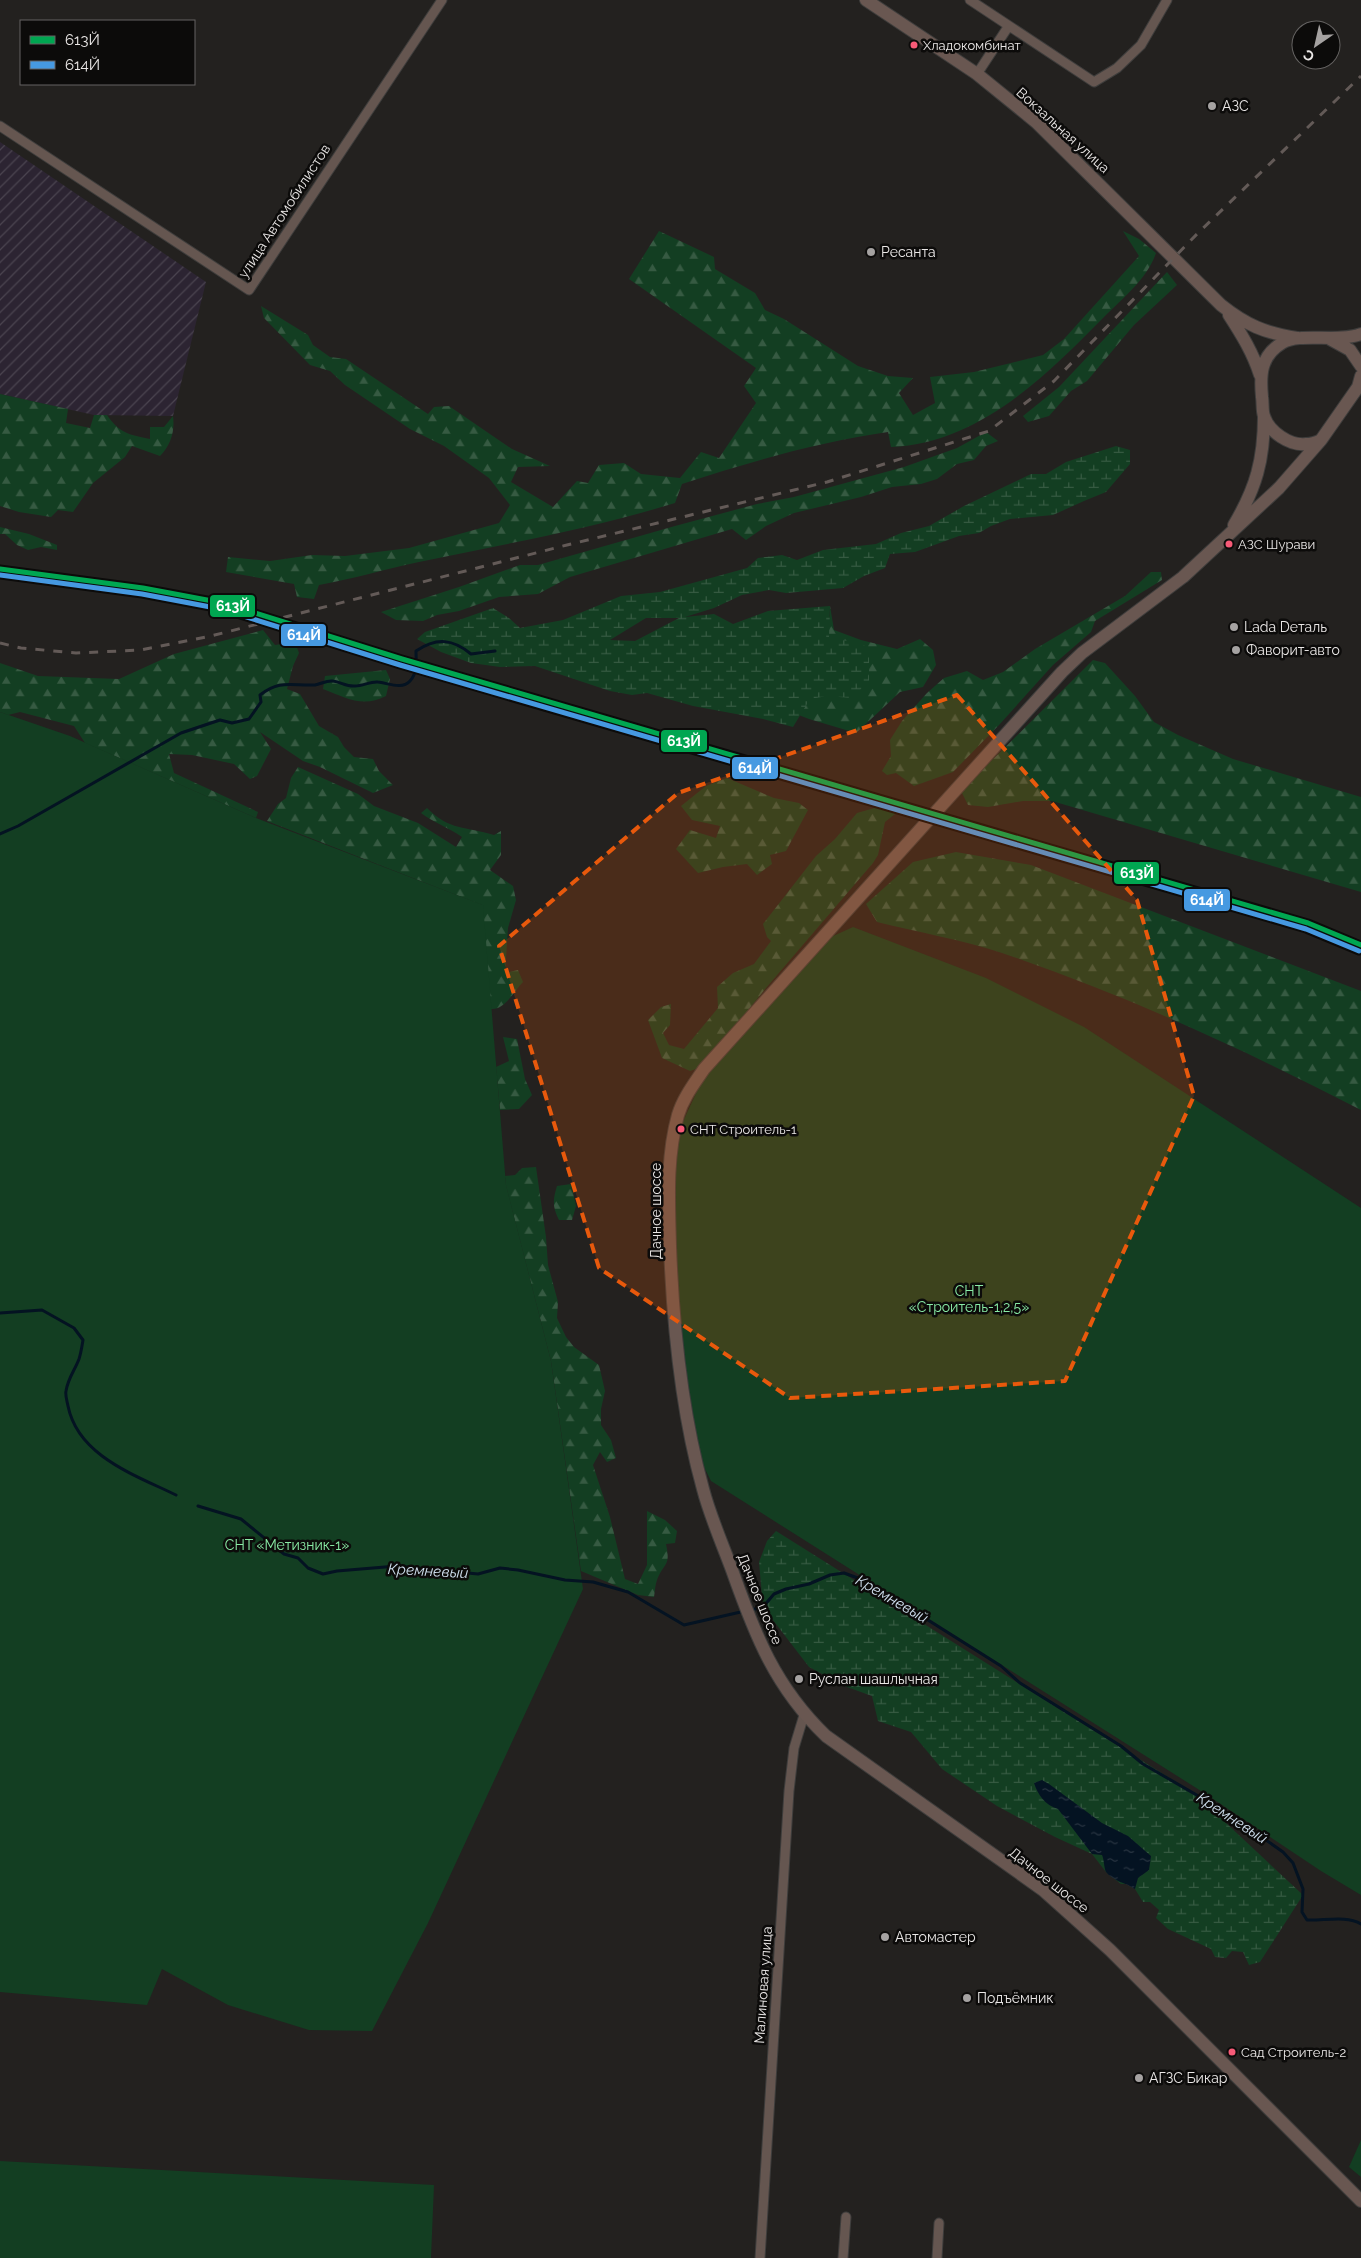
<svg xmlns="http://www.w3.org/2000/svg" width="1361" height="2258" viewBox="0 0 1361 2258" font-family="Raleway,sans-serif">
  <style>
    .industrial { fill: url(#industrial-furrows) }
    .forest { fill: url(#forest-firs) }
    .wetland { fill: url(#wetland-marsh); fill-rule: evenodd }
    .green { fill: #133e22 }
    .water { fill: url(#water-ripples) }
    .lines { fill: none; stroke-linecap: round; stroke-linejoin: round }
    .stream { stroke: #041322; stroke-width: 3 }
    .minor-casing { stroke: #3e3d3c; stroke-width: 11 }
    .secondary-casing { stroke: #3e3d3c; stroke-width: 14 }
    .minor { stroke: #655650; stroke-width: 9 }
    .secondary { stroke: #695751; stroke-width: 12 }
    .rail { stroke: #635a57; stroke-width: 3; stroke-dasharray: 9 9; stroke-linecap: butt }
    .rail-1-casing { stroke: #0c0b0a; stroke-width: 9 }
    .rail-2-casing { stroke: #0c0b0a; stroke-width: 9 }
    .rail-1 { stroke: #00a651; stroke-width: 5 }
    .rail-2 { stroke: #4699e1; stroke-width: 5 }
    .marked { fill: #e8590c; fill-opacity: 0.2; stroke: #e8590c; stroke-width: 4; stroke-dasharray: 10 6; stroke-linejoin: round }
    .bus-dot { fill: #f75a77; stroke: #0c0b0a; stroke-width: 2 }
    .poi-dot { fill: #a5a2a1; stroke: #0c0b0a; stroke-width: 2 }
    .labels { text-anchor: middle; dominant-baseline: central; stroke-width: 5; stroke-linejoin: round; paint-order: stroke }
    .bus-label { font-size: 13px; fill: #ebe8e7; stroke: #0c0b0a; text-anchor: start }
    .poi-label { font-size: 14px; fill: #ebe8e7; stroke: #0c0b0a; text-anchor: start }
    .street-label { font-size: 14px; fill: #ebe8e7; stroke: #0c0b0a }
    .park-label { font-size: 14px; fill: #8aeca6; stroke: #0c0b0a }
    .water-label { font-size: 15px; font-style: italic; fill: #d1e1f0; stroke: #0c0b0a }
    .line-badge { stroke: #0c0b0a; stroke-width: 2 }
    .badge-label { font-size: 14px; text-anchor: middle; font-weight: bold; fill: #fff }
  </style>
  <defs>
    <pattern id="industrial-furrows" width="10" height="10" patternUnits="userSpaceOnUse" patternTransform="scale(1.25)"><rect width="10" height="10" fill="#2c2432"/><path d="M-1 1l2-2M0 10L10 0M9 11l2-2" fill="none" stroke="#4b4450"/></pattern>
    <pattern id="forest-firs" width="22" height="20" patternUnits="userSpaceOnUse" patternTransform="scale(1.25)"><rect width="22" height="20" fill="#133e22"/><path d="M5 1l3.5 6h-7zM16 11l3.5 6h-7z" fill="#365a42"/></pattern>
    <pattern id="wetland-marsh" width="20" height="14" patternUnits="userSpaceOnUse" patternTransform="scale(1.25)"><rect width="20" height="14" fill="#133e22"/><path d="M1 5h8M5 5V1M11 12h8M15 12V8" fill="none" stroke="#365a42"/></pattern>
    <pattern id="water-ripples" width="26" height="14" patternUnits="userSpaceOnUse" patternTransform="scale(1.25)"><rect width="26" height="14" fill="#041322"/><path d="M2 4q2-2 4 0t4 0M15 11q2-2 4 0t4 0" fill="none" stroke="#293542"/></pattern>
  </defs>
  <rect width="100%" height="100%" fill="#23211f"/>
  <!-- industrial -->
  <path class="industrial" d="M 0,142 L 206,282 L 173,416 L 94,415 L 0,394 Z"/>
  <!-- forest -->
  <path class="forest" d="M 659,231 L 714,257 L 715,269 L 755,293 L 765,310 L 784,319 L 858,366 L 888,376 L 913,378 L 899,393 L 913,415 L 935,403 L 930,377 L 974,372 L 1043,355 L 1064,339 L 1139,256 L 1123,231 L 1139,239 L 1156,253 C 1147,279 1123,298 1104,317 C 1046,376 979,443 891,447 L 888,432 C 818,442 749,462 682,484 L 675,503 C 591,529 505,544 419,562 C 385,569 353,579 319,585 L 314,599 L 297,597 L 294,584 L 226,572 L 228,557 L 270,561 L 312,555 L 345,556 L 409,548 L 499,523 L 510,505 L 489,478 L 444,446 L 410,429 L 345,385 L 330,371 L 310,365 L 264,318 L 261,306 L 308,335 L 313,345 L 330,357 L 346,359 L 428,414 L 434,407 L 449,406 L 512,449 L 550,466 L 518,467 L 511,482 L 553,507 L 577,481 L 588,483 L 599,465 L 624,463 L 641,474 L 680,478 L 701,452 L 719,458 L 756,403 L 744,386 L 756,368 L 629,279 Z
    M 1167,272 L 1177,285 L 1134,325 L 1087,381 L 1071,391 L 1049,416 L 1028,422 L 1023,416 L 1059,387 Z
    M 0,394 L 68,409 L 66,423 L 90,428 L 94,415 L 107,415 C 119,433 130,435 150,439 L 150,427 L 164,427 L 173,416 C 175,431 171,445 160,456 L 132,446 L 125,457 L 93,483 L 73,512 L 58,510 L 51,517 L 19,512 L 0,506 Z
    M 986,432 L 998,441 L 986,446 L 974,460 L 957,464 L 937,479 L 921,484 L 892,487 L 861,497 L 794,513 L 766,526 L 746,540 L 732,529 L 570,577 L 538,594 L 499,597 L 459,611 L 437,615 L 423,621 L 396,620 L 381,612 L 459,587 L 520,565 L 538,565 L 675,526 L 757,504 L 794,497 L 904,467 L 957,448 Z
    M 0,527 L 29,534 L 57,545 L 57,550 L 41,547 L 28,550 L 17,545 L 5,534 L 0,534 Z
    M 1151,572 L 1161,572 L 1162,580 L 1095,621 L 1091,632 L 1053,665 L 999,725 L 953,772 L 914,786 L 896,773 L 887,775 L 882,771 L 891,756 L 890,740 L 902,721 L 927,693 L 944,678 L 967,671 L 983,680 L 1003,672 L 1035,649 L 1125,596 Z
    M 830,606 L 834,630 L 861,640 L 897,649 L 920,639 L 933,650 L 936,665 L 923,687 L 900,692 L 856,733 L 809,719 L 773,705 L 830,616 Z
    M 263,630 L 275,645 L 295,642 L 299,653 L 293,666 L 287,689 L 300,694 L 319,726 L 338,737 L 344,747 L 354,757 L 373,759 L 379,771 L 393,785 L 373,793 L 320,767 L 303,761 L 260,732 L 271,749 L 257,776 L 250,779 L 234,764 L 192,755 L 169,754 L 174,773 L 258,812 L 256,818 L 85,743 L 74,726 L 20,712 L 8,715 L 0,712 L 0,663 L 38,676 L 119,679 L 174,654 Z
    M 1093,660 L 1105,663 L 1135,696 L 1154,722 L 1178,735 L 1233,759 L 1361,797 L 1361,892 L 1052,801 L 1023,801 L 988,807 L 968,805 L 961,791 Z
    M 386,670 L 390,679 L 386,696 C 363,708 346,698 323,689 L 325,676 Z
    M 298,767 L 358,794 L 374,806 L 418,823 L 456,847 L 462,837 C 448,827 434,823 421,813 L 427,808 C 450,831 465,826 494,835 L 501,831 L 501,855 L 490,870 L 513,886 L 516,900 L 508,928 L 505,973 L 518,970 L 523,982 C 514,991 505,1010 491,1009 L 482,905 L 267,821 L 278,804 L 286,798 L 291,778 Z
    M 727,778 L 774,798 L 799,803 L 808,810 L 786,851 L 770,855 L 772,864 L 757,875 L 747,864 L 723,867 L 698,873 L 676,849 L 690,830 L 716,838 L 720,826 L 692,820 L 681,806 L 706,786 Z
    M 878,807 L 900,810 L 885,822 L 878,855 L 873,863 L 766,988 L 702,1067 L 690,1071 L 662,1058 L 648,1020 L 661,1007 L 671,1004 L 670,1025 L 663,1033 L 669,1045 L 684,1049 L 718,1008 L 717,987 L 733,973 L 754,964 L 771,941 L 767,937 L 763,924 L 816,856 L 835,839 L 857,813 Z
    M 956,852 L 1031,865 L 1361,991 L 1361,1110 C 1245,1050 1126,995 1002,953 C 962,940 918,932 877,922 L 866,904 L 913,862 Z
    M 503,1037 L 517,1039 L 525,1079 L 532,1095 L 519,1109 L 500,1110 L 496,1067 L 509,1061 Z
    M 536,1167 L 546,1237 L 548,1265 L 558,1302 L 557,1318 L 566,1337 L 574,1347 L 599,1365 L 605,1391 L 601,1409 L 601,1425 L 611,1440 L 616,1458 L 607,1462 L 600,1452 L 593,1465 L 610,1517 L 625,1579 L 638,1584 L 647,1565 L 647,1511 L 665,1520 L 677,1531 L 675,1543 L 666,1544 C 671,1567 664,1562 657,1580 C 655,1585 655,1591 654,1597 L 638,1595 L 581,1571 L 551,1361 L 506,1186 L 505,1176 L 515,1175 L 522,1168 Z
    M 571,1184 L 576,1206 L 572,1220 L 559,1220 C 552,1207 553,1199 557,1186 Z"/>
  <!-- wetland -->
  <path class="wetland" d="M 1116,446 L 1130,450 L 1130,464 L 1106,492 L 1084,501 L 1053,515 L 1010,519 L 991,526 L 979,533 L 959,536 L 915,552 L 890,554 L 885,568 L 864,576 L 843,588 L 786,593 L 769,590 L 742,595 L 714,608 L 685,617 L 714,614 L 733,624 L 768,611 L 830,606 L 829,637 L 864,645 L 869,658 L 869,681 L 852,698 L 827,696 L 810,699 L 793,727 L 763,719 L 693,706 L 647,693 L 632,695 L 610,691 L 535,666 L 500,667 L 471,663 L 441,652 L 417,639 L 425,632 L 493,608 L 509,618 L 520,628 L 563,620 L 621,596 L 660,592 L 747,568 L 758,558 L 782,555 L 797,560 L 823,550 L 876,544 L 901,533 L 929,526 L 964,506 L 1031,474 L 1046,474 L 1066,462 ZM 646,618 L 679,618 L 635,641 L 610,640 Z
    M 776,1531 L 1195,1794 L 1303,1895 L 1260,1962 L 1249,1965 L 1243,1952 L 1232,1951 L 1226,1958 L 1215,1957 L 1211,1949 L 1168,1929 L 1156,1918 L 1159,1910 L 1150,1902 L 1143,1902 L 1135,1889 L 1128,1884 L 1121,1884 L 1106,1872 L 1092,1854 L 1055,1837 L 997,1806 L 942,1769 L 911,1732 L 878,1721 L 872,1696 L 847,1687 L 809,1667 L 763,1607 L 759,1562 L 767,1541 Z"/>
  <!-- green -->
  <path class="green" d="M 0,712 L 70,736 L 256,818 L 483,905 L 506,1185 L 551,1361 L 583,1589 L 428,1923 L 372,2031 L 309,2030 L 228,2005 L 162,1969 L 147,2005 L 0,1992 Z
    M 853,927 L 986,978 L 1084,1027 L 1361,1208 L 1361,1895 L 1321,1871 L 1201,1791 L 711,1481 L 700,1459 L 680,1347 L 671,1191 L 681,1126 L 703,1078 L 831,937 Z
    M 1361,2140 L 1361,2177 L 1349,2167 Z
    M 0,2161 L 434,2185 L 431,2258 L 0,2258 Z"/>
  <!-- water -->
  <path class="water" d="M 1042,1780 L 1049,1784 L 1102,1823 L 1128,1836 L 1151,1856 L 1149,1870 L 1138,1878 L 1135,1889 C 1126,1883 1113,1881 1106,1872 C 1104,1868 1104,1859 1102,1855 L 1092,1854 L 1058,1809 C 1045,1805 1038,1795 1034,1783 Z"/>
  <g class="lines">
    <!-- stream -->
    <path class="stream" d="M 0,834 L 18,826 L 181,733 L 220,720 L 232,723 L 249,719 L 261,702 L 260,695 C 280,679 292,686 315,685 C 321,684 327,680 333,681 C 341,682 347,687 355,686 C 363,686 371,681 378,682 C 388,683 402,690 410,681 C 418,672 416,662 416,651 C 437,637 453,639 471,654 L 495,651
      M 0,1313 L 42,1310 L 74,1328 L 83,1340 C 82,1346 81,1353 79,1359 C 75,1370 68,1378 66,1391 C 65,1395 67,1401 68,1406 C 78,1456 135,1475 176,1495
      M 198,1506 L 241,1519 L 284,1554 L 298,1558 L 308,1568 L 323,1574 L 337,1571 L 397,1566 L 478,1574 L 500,1568 L 518,1570 L 565,1580 L 593,1582 L 628,1592 L 684,1625 L 745,1611
      M 751,1610 L 763,1607 L 774,1594 L 786,1589 L 809,1584 L 830,1575 L 844,1573 L 866,1581 L 1001,1666 L 1020,1683 L 1121,1746 L 1143,1764 L 1226,1812 L 1283,1852 L 1293,1863 L 1303,1889 L 1302,1912 L 1307,1920 C 1323,1921 1347,1915 1361,1924"/>
    <!-- minor casing -->
    <g class="minor-casing">
      <path id="minor" d="M 970,0 L 1094,82 L 1117,68 L 1141,45 L 1167,0
        M 977,74 L 1008,27
        M 0,126 L 249,290 L 442,0
        M 760,2258 L 789,1791 L 794,1748 L 804,1715
        M 843,2258 L 846,2217
        M 937,2258 L 939,2223"/>
    </g>
    <!-- secondary casing -->
    <g class="secondary-casing">
      <path id="secondary" d="M 866,0 L 977,74 L 1036,122 L 1221,305 C 1246,325 1265,333 1297,338
        M 1229,315 C 1242,335 1253,353 1260,375
        M 1361,334 C 1337,343 1300,332 1282,343 C 1260,356 1260,376 1262,397 C 1263,403 1262,411 1264,416 C 1269,432 1290,446 1306,444 C 1311,444 1317,442 1321,440 L 1358,387 L 1361,376
        M 1330,339 L 1350,350 L 1361,366
        M 1321,440 L 1279,488 L 1183,577 L 1082,653 L 1062,672 L 704,1069 C 694,1084 683,1098 678,1115 C 666,1158 669,1202 670,1246 C 673,1327 681,1410 703,1489 C 710,1516 722,1543 732,1570 C 755,1635 775,1687 826,1736 L 1043,1890 L 1110,1950 L 1361,2201
        M 1234,525 C 1256,488 1264,460 1264,416"/>
    </g>
    <!-- minor -->
    <use href="#minor" class="minor"/>
    <!-- secondary -->
    <use href="#secondary" class="secondary"/>
    <!-- rail -->
    <path class="rail" d="M 0,643 L 21,648 L 76,653 L 141,650 L 211,636 L 567,545 L 827,482 L 989,431 L 1054,381 L 1197,234 L 1361,76"/>
    <!-- rail-1 casing -->
    <g class="rail-1-casing">
      <path id="rail-1" d="M 0,569 L 143,588 L 223,603 L 402,659 L 1308,923 L 1361,945"/>
    </g>
    <!-- rail-2 casing -->
    <g class="rail-2-casing">
      <path id="rail-2" d="M 0,575 L 142,594 L 221,609 L 400,665 L 1306,929 L 1359,951"/>
    </g>
    <!-- rail-1 -->
    <use href="#rail-1" class="rail-1"/>
    <!-- rail-2 -->
    <use href="#rail-2" class="rail-2"/>
  </g>
  <!-- marked area -->
  <path class="marked" d="M 957,695 L 1137,900 L 1194,1096 L 1065,1381 L 790,1398 L 599,1268 L 499,946 L 678,793 Z"/>
  <!-- markers -->
  <g class="bus-dot">
    <circle cx="914" cy="45" r="4.5"/>
    <circle cx="1229" cy="544" r="4.5"/>
    <circle cx="681" cy="1129" r="4.5"/>
    <circle cx="1232" cy="2052" r="4.5"/>
  </g>
  <g class="poi-dot">
    <circle cx="1212" cy="106" r="5"/>
    <circle cx="871" cy="252" r="5"/>
    <circle cx="1234" cy="627" r="5"/>
    <circle cx="1236" cy="650" r="5"/>
    <circle cx="799" cy="1679" r="5"/>
    <circle cx="885" cy="1937" r="5"/>
    <circle cx="967" cy="1998" r="5"/>
    <circle cx="1139" cy="2078" r="5"/>
  </g>
  <g class="labels">
    <!-- bus labels -->
    <g class="bus-label">
      <text x="923" y="45">Хладокомбинат</text>
      <text x="1238" y="544">АЗС Шурави</text>
      <text x="690" y="1129">СНТ Строитель-1</text>
      <text x="1241" y="2052">Сад Строитель-2</text>
    </g>
    <!-- poi labels -->
    <g class="poi-label">
      <text x="1222" y="106">АЗС</text>
      <text x="881" y="252">Ресанта</text>
      <text x="1244" y="627">Lada Dеталь</text>
      <text x="1246" y="650">Фаворит-авто</text>
      <text x="809" y="1679">Руслан шашлычная</text>
      <text x="895" y="1937">Автомастер</text>
      <text x="977" y="1998">Подъёмник</text>
      <text x="1149" y="2078">АГЗС Бикар</text>
    </g>
    <!-- street labels -->
    <g class="street-label">
      <text transform="translate(1063 130) rotate(42)">Вокзальная улица</text>
      <text transform="translate(284 211) rotate(-57)">улица Автомобилистов</text>
      <text transform="translate(656 1211) rotate(-90)">Дачное шоссе</text>
      <text transform="translate(760 1599) rotate(68)">Дачное шоссе</text>
      <text transform="translate(1049 1880) rotate(38)">Дачное шоссе</text>
      <text transform="translate(763 1985) rotate(-86)">Малиновая улица</text>
    </g>
    <!-- park labels -->
    <g class="park-label">
      <text x="969" y="1291">СНТ<tspan x="969" dy="16">«Строитель-1,2,5»</tspan></text>
      <text x="287" y="1545">СНТ «Метизник-1»</text>
    </g>
    <!-- water labels -->
    <g class="water-label">
      <text transform="translate(428 1571) rotate(3)">Кремневый</text>
      <text transform="translate(892 1599) rotate(30)">Кремневый</text>
      <text transform="translate(1232 1818) rotate(33)">Кремневый</text>
    </g>
  </g>
  <g class="line-badge">
    <rect x="209" y="594" width="47" height="24" rx="5" fill="#00a651"/>
    <rect x="280" y="623" width="47" height="24" rx="5" fill="#4699e1"/>
    <rect x="660" y="729" width="48" height="24" rx="5" fill="#00a651"/>
    <rect x="731" y="756" width="48" height="24" rx="5" fill="#4699e1"/>
    <rect x="1113" y="861" width="47" height="24" rx="5" fill="#00a651"/>
    <rect x="1183" y="888" width="48" height="24" rx="5" fill="#4699e1"/>
  </g>
  <g class="badge-label">
    <text x="233" y="611">613Й</text>
    <text x="304" y="640">614Й</text>
    <text x="684" y="746">613Й</text>
    <text x="755" y="773">614Й</text>
    <text x="1137" y="878">613Й</text>
    <text x="1207" y="905">614Й</text>
  </g>
  <!-- legend -->
  <rect x="20" y="20" width="175" height="65" fill="#0c0b0a" stroke="#656362"/>
  <rect x="30" y="36" width="25" height="8" fill="#00a651" stroke="#656362"/>
  <text x="65" y="45" font-size="15" fill="#ebe8e7">613Й</text>
  <rect x="30" y="61" width="25" height="8" fill="#4699e1" stroke="#656362"/>
  <text x="65" y="70" font-size="15" fill="#ebe8e7">614Й</text>
  <!-- north arrow -->
  <g transform="translate(1316 45) rotate(214)"><circle r="24" fill="#0c0b0a" stroke="#656362"/>
  <path d="M0-4L9 19L0 12L-9 19Z" fill="#a5a2a1"/>
  <text y="-8" font-size="14" font-weight="bold" text-anchor="middle" fill="#ebe8e7">С</text>
  </g>
</svg>
